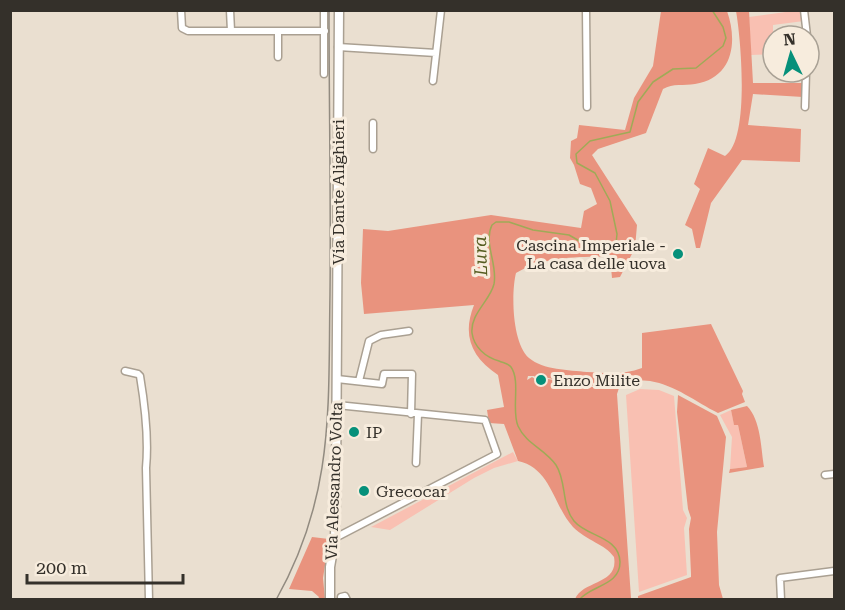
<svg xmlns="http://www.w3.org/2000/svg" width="845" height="610" viewBox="0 0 845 610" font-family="'Roboto Serif',serif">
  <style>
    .green { fill: #f9c0b2 }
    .forest { fill: #e9937e }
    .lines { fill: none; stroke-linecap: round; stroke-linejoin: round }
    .stream { stroke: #9faa57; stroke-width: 1.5 }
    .street-casing { stroke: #aaa092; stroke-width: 9 }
    .secondary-casing { stroke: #aaa092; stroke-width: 11 }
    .street { stroke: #fff; stroke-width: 6 }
    .secondary { stroke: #fff; stroke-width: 8 }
    .rail { stroke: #928b80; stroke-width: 1.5 }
    .poi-dot { fill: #06907a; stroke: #f7ecdd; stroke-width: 2 }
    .labels { text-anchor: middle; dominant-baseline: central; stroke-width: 6; stroke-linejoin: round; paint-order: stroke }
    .street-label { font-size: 16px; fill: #34302a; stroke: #f7ecdd }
    .poi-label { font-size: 16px; fill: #34302a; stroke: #f7ecdd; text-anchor: start }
    .water-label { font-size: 18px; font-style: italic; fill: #555c20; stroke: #f7ecdd }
  </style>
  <rect width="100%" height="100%" fill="#eadfd0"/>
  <!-- green -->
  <path class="green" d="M 793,11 L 802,11 L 804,21 L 773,25 L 773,54 L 751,55 L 749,17 Z
    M 640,389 L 659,390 L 674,396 L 683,510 L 687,518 L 684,528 L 687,575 L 639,592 L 626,395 Z
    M 731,410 L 734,424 L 738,425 L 747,467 L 730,469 L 732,437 L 720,415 Z
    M 513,452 L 518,461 L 494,468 L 474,478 L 390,530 L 371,527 Z"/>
  <!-- forest -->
  <path class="forest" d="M 661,11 L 727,11 C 738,42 733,78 695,84 C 684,86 673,83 663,89 L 646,133 L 598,149 L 592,155 L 637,225 L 635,248 L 620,277 L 612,278 L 610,257 C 580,256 542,257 516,273 C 511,293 512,343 529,358 C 543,370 569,370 587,372 C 606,373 624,375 642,368 L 642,333 L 711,324 L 743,391 L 742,394 L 745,402 L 718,413 C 696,402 675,385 650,381 C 634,378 620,388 604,387 C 585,386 566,381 548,378 L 541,382 L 534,376 L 528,376 L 527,380 L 532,377 L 541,383 L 548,379 L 604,389 L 619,388 L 617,394 L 631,598 L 627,600 L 575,599 C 583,580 619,585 614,557 C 605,544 587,541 573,527 C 553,505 551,468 518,461 L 504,424 L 489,423 L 487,410 L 504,407 L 498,375 C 471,357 462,335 474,305 L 364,314 L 361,283 L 363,229 L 388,231 L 491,215 L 581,228 L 584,211 L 597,204 L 591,188 L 580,184 L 574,165 L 570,158 L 571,141 L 577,138 L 579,125 L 625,130 L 634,98 L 653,66 Z
    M 736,11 L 749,11 L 753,83 L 805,83 L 803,97 L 753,94 L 748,125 L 801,129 L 800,162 L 742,160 L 711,203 L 700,248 L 696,248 L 692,229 L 685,225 L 700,189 L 694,184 L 708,148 L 725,156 C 750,140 741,39 736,11 Z
    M 678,395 L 717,416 L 726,437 L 717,532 L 719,585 L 723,599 L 638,599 L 638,596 L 691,577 L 691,574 L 689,529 L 691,518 L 688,509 L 677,412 Z
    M 747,406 C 761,420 761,449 764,467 L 729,473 L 730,469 L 747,467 L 738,425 L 734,425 L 731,410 Z
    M 312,537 L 329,539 L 323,578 L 325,599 L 318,599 L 319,597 L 312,591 L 289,589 Z"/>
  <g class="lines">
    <!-- stream -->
    <path class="stream" d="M 579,600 C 591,585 620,586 620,562 C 619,536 587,537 574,521 C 561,505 567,482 556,465 C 545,449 526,444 518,426 C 511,410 521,381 511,367 C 508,363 503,363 499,361 C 485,357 474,347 472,333 C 470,314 490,301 494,284 C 498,264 483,243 492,225 L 496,222 L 509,222 L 533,230 L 569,235 L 597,251 L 604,251 L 612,248 L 616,244 L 617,234 L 610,201 L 595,173 L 577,163 L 576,154 L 590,141 L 630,132 L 638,102 L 653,82 L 673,69 L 696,68 L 723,46 L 726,38 L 723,27 L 712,10"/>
    <!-- street casing -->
    <g class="street-casing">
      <path id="street" d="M 181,10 L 182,28 L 188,31 L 325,31
        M 230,10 L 231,31
        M 324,10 L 324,74
        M 586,10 L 587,107
        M 804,10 L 807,36
        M 278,31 L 278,57
        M 338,47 L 436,53
        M 433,81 L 441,10
        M 805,107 L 806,72
        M 373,123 L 373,149
        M 125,371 L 138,374 L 140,376 C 145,406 149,437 146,468 L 149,600
        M 337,379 L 382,384 L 384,374 L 412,374 L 411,414
        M 359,381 L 369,341 L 381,335 L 409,331
        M 416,463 L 418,414
        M 825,475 L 834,474
        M 335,538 L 497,454 L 485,420 L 337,405
        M 341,600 L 341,597 L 345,596 L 347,600
        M 781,600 L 780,578 L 834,571"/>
    </g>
    <!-- secondary casing -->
    <g class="secondary-casing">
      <path id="secondary" d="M 330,600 L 330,567 L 335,538 L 336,488 L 339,10"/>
    </g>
    <!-- street -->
    <use href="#street" class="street"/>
    <!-- secondary -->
    <use href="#secondary" class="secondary"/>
    <!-- rail -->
    <path class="rail" d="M 276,600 C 335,495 328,408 330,294 C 331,199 329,105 329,10"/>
  </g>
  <!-- markers -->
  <g class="poi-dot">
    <circle cx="678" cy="254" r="6"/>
    <circle cx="541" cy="380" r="6"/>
    <circle cx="354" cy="432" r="6"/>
    <circle cx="364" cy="491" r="6"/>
  </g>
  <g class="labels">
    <!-- street labels -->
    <g class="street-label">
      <text transform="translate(338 192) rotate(-90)">Via Dante Alighieri</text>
      <text transform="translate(334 481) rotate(-88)">Via Alessandro Volta</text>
    </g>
    <!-- poi labels -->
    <g class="poi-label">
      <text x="666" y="245" text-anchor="end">Cascina Imperiale -<tspan x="666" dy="18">La casa delle uova</tspan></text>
      <text x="553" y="380">Enzo Milite</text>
      <text x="366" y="432">IP</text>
      <text x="376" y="491">Grecocar</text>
    </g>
    <!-- water labels -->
    <g class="water-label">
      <text transform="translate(480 256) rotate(-92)">Lura</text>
    </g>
  </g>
  <!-- border -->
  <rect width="845" height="610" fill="none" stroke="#34302a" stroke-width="24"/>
  <!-- north arrow -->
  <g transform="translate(791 54) rotate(355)"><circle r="28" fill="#f7ecdd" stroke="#a9a195" stroke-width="1.5"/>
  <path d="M0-4.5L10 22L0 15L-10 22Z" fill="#06907a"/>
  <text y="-9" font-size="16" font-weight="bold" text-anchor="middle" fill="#34302a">N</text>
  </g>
  <!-- scale -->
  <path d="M27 574v9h156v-9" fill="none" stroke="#34302a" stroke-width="3"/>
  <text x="36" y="574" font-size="18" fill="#34302a" stroke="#f7ecdd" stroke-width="4.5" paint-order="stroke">200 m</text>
</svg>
